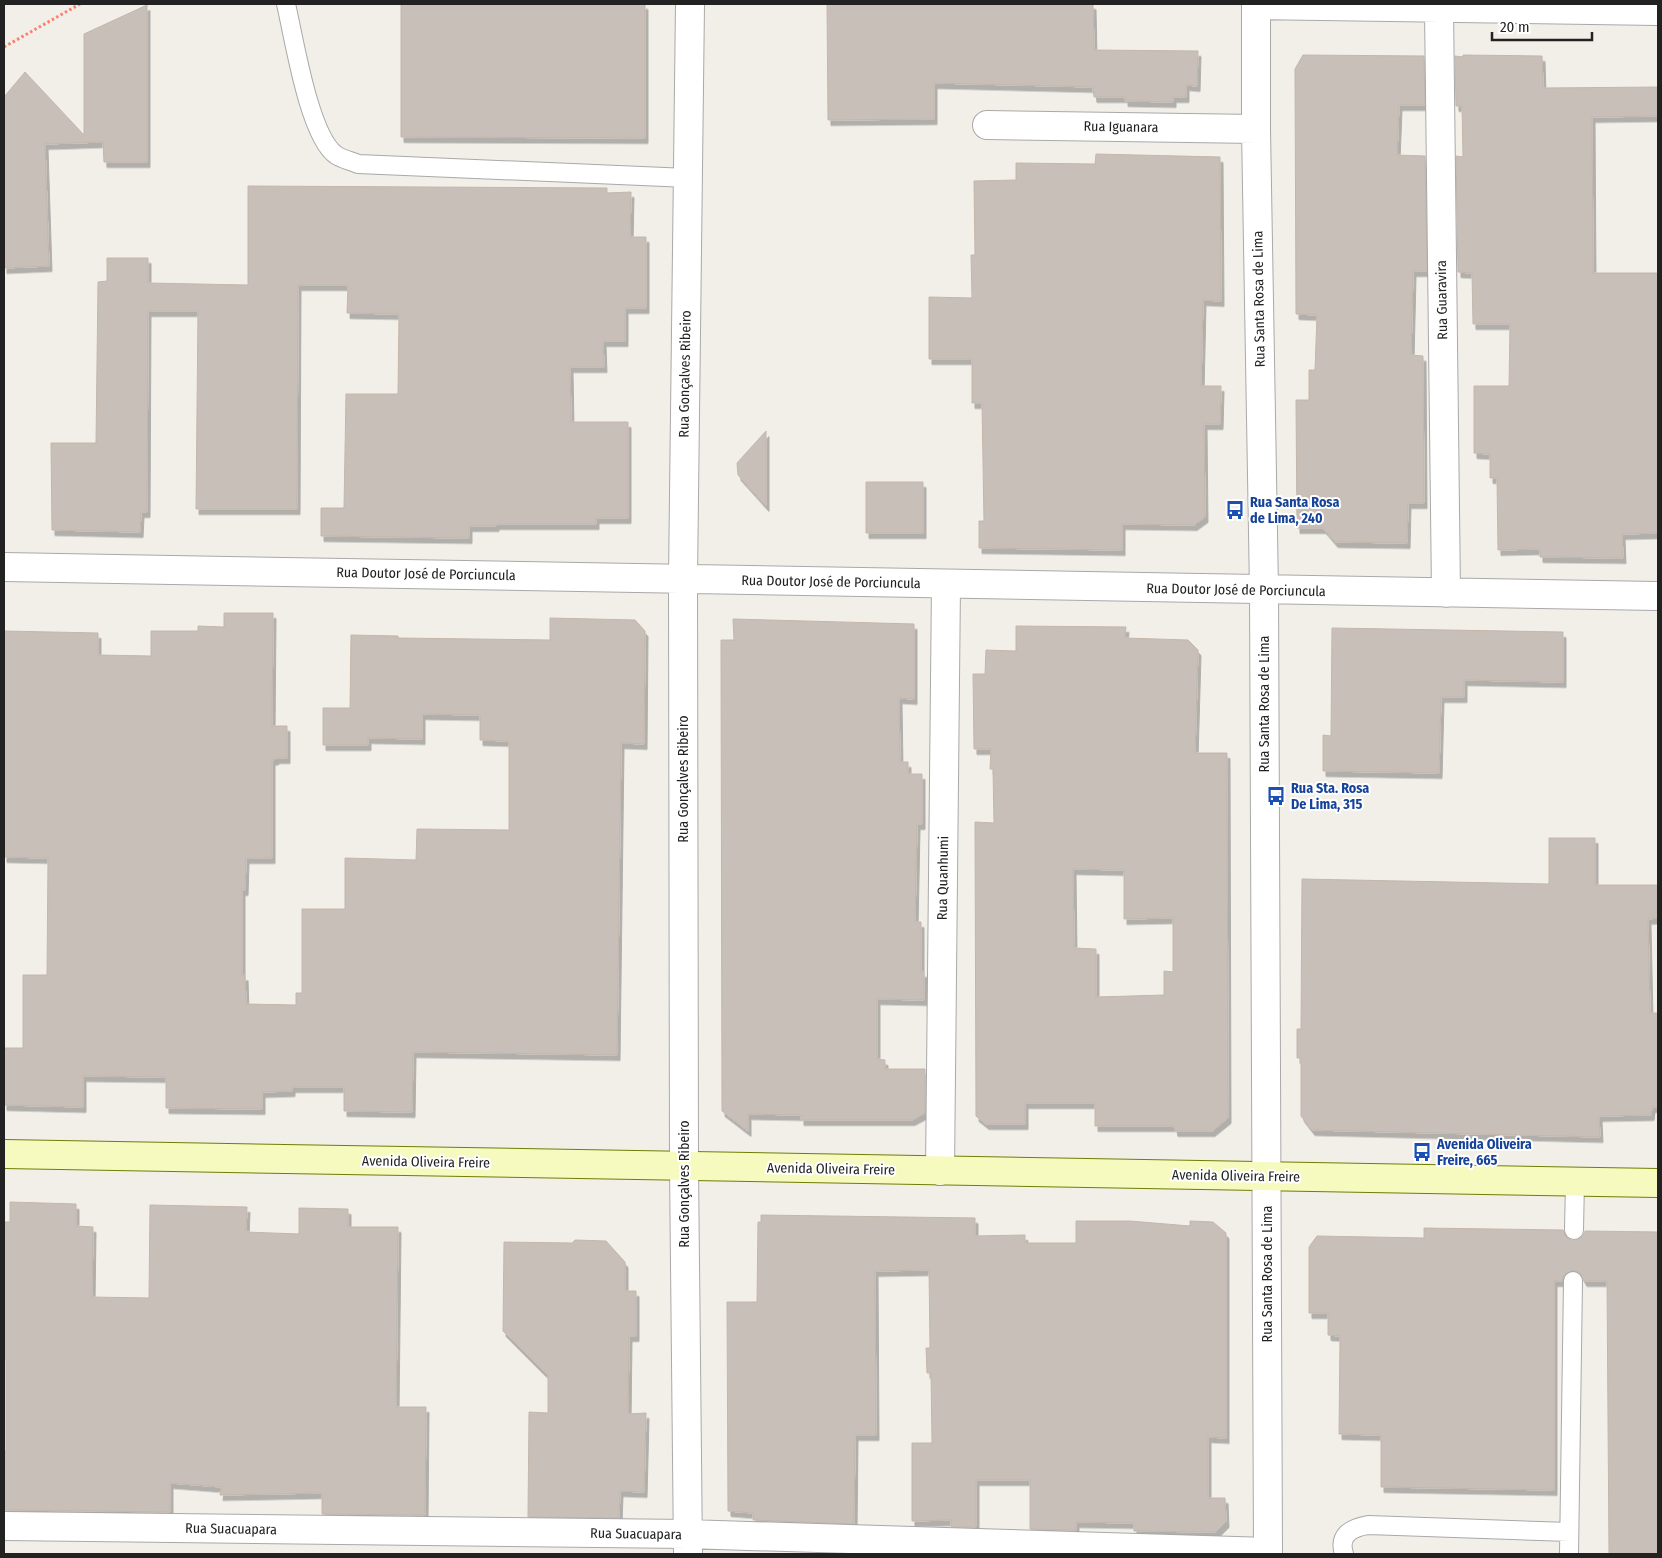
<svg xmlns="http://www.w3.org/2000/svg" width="1662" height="1558" viewBox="0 0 1662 1558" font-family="'Fira Sans Condensed',sans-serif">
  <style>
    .building { fill: #c7bfb8; stroke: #c4b6ab; fill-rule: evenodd; filter: url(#shadow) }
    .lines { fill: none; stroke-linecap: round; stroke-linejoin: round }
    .lane-casing { stroke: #a9a9a9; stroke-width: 20 }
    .street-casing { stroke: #a9a9a9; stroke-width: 30 }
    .secondary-casing { stroke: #707d05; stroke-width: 30 }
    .path { stroke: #fa8072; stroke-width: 3; stroke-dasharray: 2.5 2.5; stroke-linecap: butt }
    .lane { stroke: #fff; stroke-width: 18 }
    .street { stroke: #fff; stroke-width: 28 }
    .secondary { stroke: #f7fabf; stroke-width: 28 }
    .labels { text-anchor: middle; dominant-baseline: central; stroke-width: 4; stroke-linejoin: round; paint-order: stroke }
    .street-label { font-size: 14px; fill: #222; stroke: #fff }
    .transit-label { font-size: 14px; font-weight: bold; fill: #164399; stroke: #fff; text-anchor: start }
  </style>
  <defs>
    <filter id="shadow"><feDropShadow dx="3" dy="5.5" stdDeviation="0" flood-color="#0004"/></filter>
  </defs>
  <rect width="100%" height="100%" fill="#f2efe9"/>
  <!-- building -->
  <path class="building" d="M 401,4 L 645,4 L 645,138 L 401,137 Z
    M 827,4 L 1093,4 L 1094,50 L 1198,51 L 1197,86 L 1186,85 L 1186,97 L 1173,97 L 1173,102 L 1125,101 L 1125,97 L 1094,97 L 1093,87 L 934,83 L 934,119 L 828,120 Z
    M 147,5 L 147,162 L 104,162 L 103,142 L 45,144 L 49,266 L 4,268 L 4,97 L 25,72 L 84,135 L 84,34 Z
    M 1303,55 L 1424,56 L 1425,105 L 1399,105 L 1397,155 L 1425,156 L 1427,271 L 1413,271 L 1411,355 L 1423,356 L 1424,503 L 1408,503 L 1407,543 L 1335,542 L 1323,528 L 1297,528 L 1296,400 L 1309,400 L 1309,370 L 1315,370 L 1317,315 L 1296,314 L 1295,69 Z
    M 1463,55 L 1542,56 L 1543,88 L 1658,87 L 1658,116 L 1592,117 L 1593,273 L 1658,273 L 1658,533 L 1622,534 L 1623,558 L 1540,557 L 1540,549 L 1498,550 L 1497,478 L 1490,478 L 1490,454 L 1474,453 L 1474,386 L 1509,386 L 1510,324 L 1473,324 L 1472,273 L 1458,272 L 1456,156 L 1463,157 L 1462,106 L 1456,106 L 1455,56 L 1463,57 Z
    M 1096,154 L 1220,157 L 1221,301 L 1203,300 L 1201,386 L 1221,386 L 1220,424 L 1204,424 L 1205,517 L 1194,525 L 1122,524 L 1122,550 L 979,548 L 979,521 L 984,521 L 982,403 L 972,403 L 972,359 L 929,359 L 929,297 L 972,298 L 971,255 L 975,255 L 974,181 L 1016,180 L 1016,163 L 1095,164 Z
    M 248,186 L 607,188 L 607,193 L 631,192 L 630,237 L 646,237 L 646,308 L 625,308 L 625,341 L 603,341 L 604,367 L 570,367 L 571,422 L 628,422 L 628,518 L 596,518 L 596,524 L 496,524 L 496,526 L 469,526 L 469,538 L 321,536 L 321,508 L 344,508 L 346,394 L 398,394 L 399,314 L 347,313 L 348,285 L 298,285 L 297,509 L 196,509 L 198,311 L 148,311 L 147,512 L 141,512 L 140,532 L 52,530 L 51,443 L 96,443 L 98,282 L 107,281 L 107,258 L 148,258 L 148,283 L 248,285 Z
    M 766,431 L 766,506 L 738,475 L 737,463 Z
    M 866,482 L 923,482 L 923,533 L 866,533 Z
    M 224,613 L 273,613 L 272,726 L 287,726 L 287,758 L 276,758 L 276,759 L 272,760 L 272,858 L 246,858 L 245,890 L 242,890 L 242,976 L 245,975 L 246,1004 L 296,1005 L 296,993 L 302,993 L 302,909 L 345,909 L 345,858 L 416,860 L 417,829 L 509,830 L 509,741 L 480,740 L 480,715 L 422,714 L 422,739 L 368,738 L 368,745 L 323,745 L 323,708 L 350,708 L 351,635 L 398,636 L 398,638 L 550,640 L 550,618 L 635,620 L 645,631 L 644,744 L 621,743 L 617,1055 L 413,1052 L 412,1112 L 344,1111 L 344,1087 L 292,1087 L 292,1091 L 262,1092 L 262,1109 L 166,1108 L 166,1077 L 83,1076 L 83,1107 L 4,1105 L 4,1048 L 23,1048 L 23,975 L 47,975 L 48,858 L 4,857 L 4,631 L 98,633 L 98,655 L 151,656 L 151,631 L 198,631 L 198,626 L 224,627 Z
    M 733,619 L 914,624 L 914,699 L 899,698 L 900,762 L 908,762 L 908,774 L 922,774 L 922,824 L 917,824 L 915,922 L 921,922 L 921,972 L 924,972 L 924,1000 L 877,999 L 877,1059 L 885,1060 L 885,1069 L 925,1069 L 925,1113 L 912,1120 L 801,1120 L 801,1115 L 748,1114 L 748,1131 L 722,1111 L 721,640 L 734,640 Z
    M 1016,626 L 1126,627 L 1125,638 L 1188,640 L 1198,650 L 1195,753 L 1227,753 L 1228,1118 L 1212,1131 L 1175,1131 L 1174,1126 L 1095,1126 L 1095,1103 L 1025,1103 L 1025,1124 L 986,1124 L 976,1116 L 975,822 L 994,823 L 993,769 L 990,769 L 991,749 L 974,749 L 973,674 L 985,674 L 986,650 L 1016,651 ZM 1073,869 L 1124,870 L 1124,919 L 1173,918 L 1173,972 L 1164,971 L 1164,995 L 1096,997 L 1096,949 L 1074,948 Z
    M 1332,628 L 1563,632 L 1563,682 L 1464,680 L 1464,697 L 1441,697 L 1439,773 L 1323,771 L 1323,735 L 1331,736 Z
    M 1549,838 L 1595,838 L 1595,885 L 1658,885 L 1658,918 L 1648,919 L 1650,1013 L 1658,1013 L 1658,1107 L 1652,1107 L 1651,1115 L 1599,1116 L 1600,1137 L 1312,1130 L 1301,1116 L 1301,1058 L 1297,1058 L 1297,1029 L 1301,1029 L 1302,879 L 1549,884 Z
    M 10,1202 L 76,1204 L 76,1226 L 93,1227 L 92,1297 L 149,1298 L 150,1205 L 247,1207 L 246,1232 L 299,1234 L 299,1208 L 348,1209 L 348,1227 L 398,1227 L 396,1407 L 426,1407 L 425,1515 L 322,1514 L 322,1493 L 220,1495 L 221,1487 L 170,1483 L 170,1512 L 4,1510 L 4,1451 L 6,1451 L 6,1359 L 4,1359 L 4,1222 L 10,1222 Z
    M 761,1215 L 975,1218 L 975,1236 L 1025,1235 L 1025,1243 L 1076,1243 L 1076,1221 L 1130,1221 L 1190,1226 L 1190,1221 L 1213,1222 L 1226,1233 L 1226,1438 L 1208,1437 L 1208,1498 L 1225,1498 L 1226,1522 L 1216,1532 L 1134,1531 L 1134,1523 L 1076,1522 L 1076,1530 L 1030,1529 L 1030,1480 L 976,1480 L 976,1527 L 951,1527 L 951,1520 L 912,1521 L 912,1443 L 932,1443 L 931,1373 L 927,1373 L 926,1348 L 930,1348 L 929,1270 L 875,1271 L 876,1435 L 855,1435 L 854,1524 L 753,1520 L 753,1513 L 728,1511 L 727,1302 L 757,1302 L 758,1222 L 761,1222 Z
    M 1424,1228 L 1563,1230 L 1568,1239 L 1574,1241 L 1583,1236 L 1585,1231 L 1658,1232 L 1658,1554 L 1609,1554 L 1607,1281 L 1584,1281 L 1579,1272 L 1573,1270 L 1564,1275 L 1562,1281 L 1554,1281 L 1554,1490 L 1381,1487 L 1381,1435 L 1339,1434 L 1340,1336 L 1328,1335 L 1328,1313 L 1309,1313 L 1309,1247 L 1317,1236 L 1424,1238 Z
    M 575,1240 L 606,1241 L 625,1262 L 625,1291 L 636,1291 L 636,1336 L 629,1336 L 628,1414 L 646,1413 L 644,1492 L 620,1491 L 619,1518 L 528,1517 L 529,1412 L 548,1413 L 548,1376 L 503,1331 L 504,1242 L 572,1243 Z"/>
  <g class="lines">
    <!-- lane casing -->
    <g class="lane-casing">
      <path id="lane" d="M 286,4 C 294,38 309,136 336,155 C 342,159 351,161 358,164 L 688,178
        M 1574,1230 L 1575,1181
        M 1344,1554 C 1338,1535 1351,1528 1368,1525 L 1569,1532
        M 1569,1554 L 1573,1281"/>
    </g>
    <!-- street casing -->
    <g class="street-casing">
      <path id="street" d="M 1256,4 L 1256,129 L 1264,590 L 1268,1554
        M 1256,5 L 1658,11
        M 1439,8 L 1446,593
        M 987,125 L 1256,129
        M 4,567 L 1658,596
        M 940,1171 L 946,584
        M 4,1526 L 687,1534 L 1268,1552
        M 688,1554 L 684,1167 L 683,578 L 690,4"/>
    </g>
    <!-- secondary casing -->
    <g class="secondary-casing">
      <path id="secondary" d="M 4,1154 L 1658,1183"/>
    </g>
    <!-- path -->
    <path class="path" d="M 4,47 L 80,4"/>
    <!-- lane -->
    <use href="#lane" class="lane"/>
    <!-- street -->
    <use href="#street" class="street"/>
    <!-- secondary -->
    <use href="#secondary" class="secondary"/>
  </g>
  <!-- icons -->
  <defs>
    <g id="bus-bare" transform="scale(1.5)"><path d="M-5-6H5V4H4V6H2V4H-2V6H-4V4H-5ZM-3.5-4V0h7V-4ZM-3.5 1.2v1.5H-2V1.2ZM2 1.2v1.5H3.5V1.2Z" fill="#1a4fb4" stroke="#fff" stroke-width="2.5" paint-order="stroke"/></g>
  </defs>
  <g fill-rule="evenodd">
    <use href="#bus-bare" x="1235" y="510"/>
    <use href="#bus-bare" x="1276" y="796"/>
    <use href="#bus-bare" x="1422" y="1152"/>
  </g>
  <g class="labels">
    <!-- street labels -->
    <g class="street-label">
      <text transform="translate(1121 127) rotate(1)">Rua Iguanara</text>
      <text transform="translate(1259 299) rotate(-91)">Rua Santa Rosa de Lima</text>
      <text transform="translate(1442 300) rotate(-91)">Rua Guaravira</text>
      <text transform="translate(685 374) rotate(-89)">Rua Gonçalves Ribeiro</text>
      <text transform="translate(426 574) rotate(1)">Rua Doutor José de Porciuncula</text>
      <text transform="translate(831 582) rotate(1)">Rua Doutor José de Porciuncula</text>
      <text transform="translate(1236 590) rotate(1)">Rua Doutor José de Porciuncula</text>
      <text transform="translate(1264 704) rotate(-90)">Rua Santa Rosa de Lima</text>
      <text transform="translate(683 779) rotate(-90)">Rua Gonçalves Ribeiro</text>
      <text transform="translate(943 878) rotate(-89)">Rua Quanhumi</text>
      <text transform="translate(426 1162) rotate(1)">Avenida Oliveira Freire</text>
      <text transform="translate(831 1169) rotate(1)">Avenida Oliveira Freire</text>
      <text transform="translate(1236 1176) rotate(1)">Avenida Oliveira Freire</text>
      <text transform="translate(684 1184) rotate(-90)">Rua Gonçalves Ribeiro</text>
      <text transform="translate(1267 1274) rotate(-90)">Rua Santa Rosa de Lima</text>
      <text transform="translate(231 1529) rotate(1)">Rua Suacuapara</text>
      <text transform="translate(636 1534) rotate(1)">Rua Suacuapara</text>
    </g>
    <!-- transit labels -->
    <g class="transit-label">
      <text x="1250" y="502">Rua Santa Rosa<tspan x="1250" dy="16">de Lima, 240</tspan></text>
      <text x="1291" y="788">Rua Sta. Rosa<tspan x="1291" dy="16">De Lima, 315</tspan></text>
      <text x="1437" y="1144">Avenida Oliveira<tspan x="1437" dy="16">Freire, 665</tspan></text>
    </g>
  </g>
  <!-- border -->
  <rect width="1662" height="1558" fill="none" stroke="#222222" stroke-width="10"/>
  <!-- scale -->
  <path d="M1492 32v8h100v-8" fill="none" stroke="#222222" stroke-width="2.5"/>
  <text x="1500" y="32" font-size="15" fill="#222222" stroke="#ffffff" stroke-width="4" paint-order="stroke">20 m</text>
</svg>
